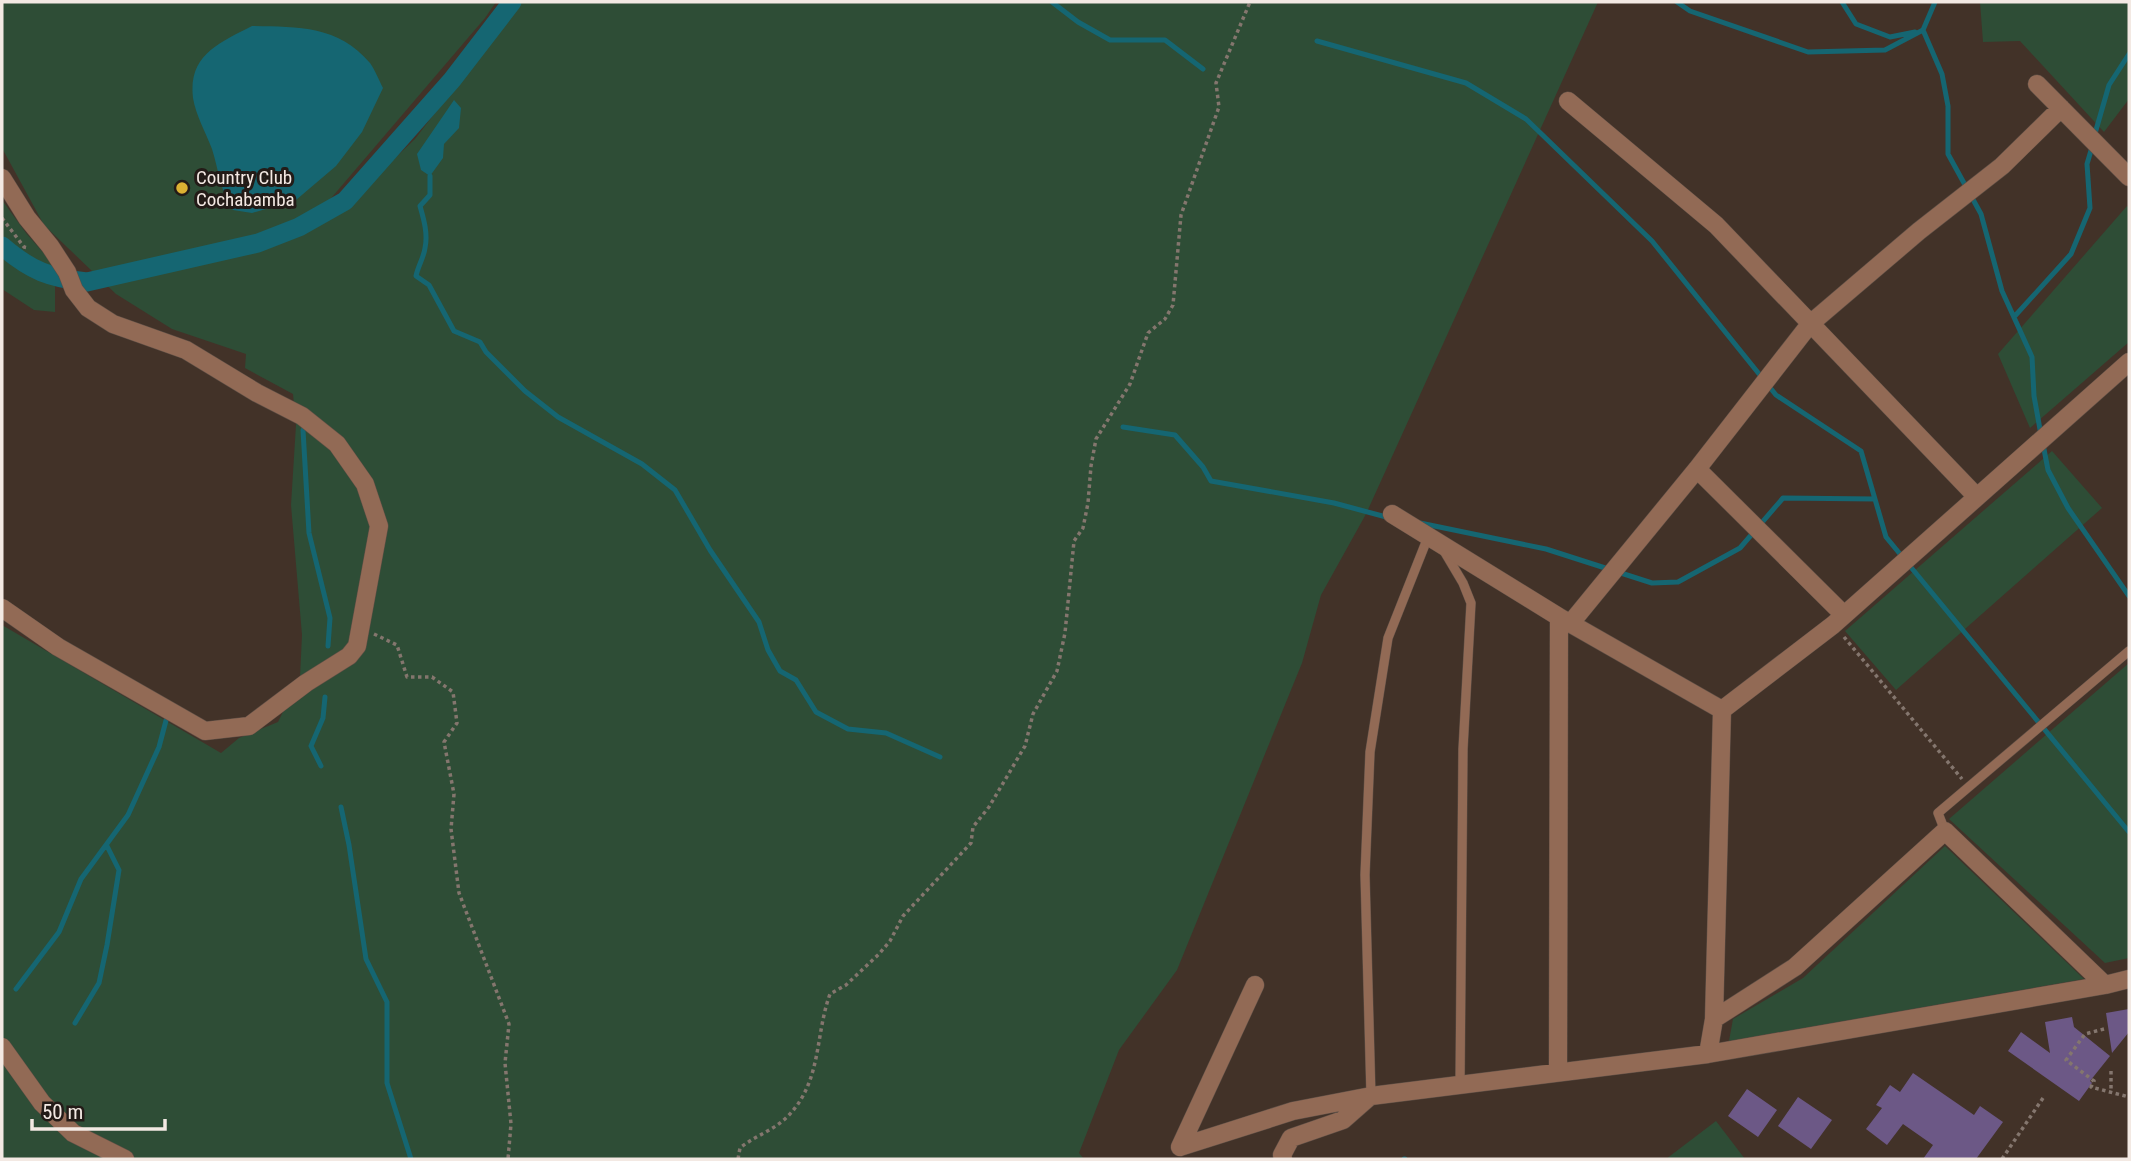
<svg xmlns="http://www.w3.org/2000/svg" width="2131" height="1161" viewBox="0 0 2131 1161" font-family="'Roboto Condensed',sans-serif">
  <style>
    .green { fill: #2e4d36 }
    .water { fill: #156672 }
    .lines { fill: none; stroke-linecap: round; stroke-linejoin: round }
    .stream { stroke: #156672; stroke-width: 5 }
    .canal { stroke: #156672; stroke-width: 19 }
    .building { fill: #6c5886 }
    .lane-casing { stroke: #5e4f46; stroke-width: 10 }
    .street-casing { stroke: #5e4f46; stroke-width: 19 }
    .path { stroke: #84766e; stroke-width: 3.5; stroke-dasharray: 3.5 3.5; stroke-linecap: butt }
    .lane { stroke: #926a55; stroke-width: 9 }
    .street { stroke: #926a55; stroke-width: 18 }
    .poi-dot { fill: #dcb233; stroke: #231b17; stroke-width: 2.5 }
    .labels { text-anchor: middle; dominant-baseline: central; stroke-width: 6; stroke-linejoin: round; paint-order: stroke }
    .poi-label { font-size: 19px; fill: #f3e9e3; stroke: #231b17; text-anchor: start }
  </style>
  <rect width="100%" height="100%" fill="#423228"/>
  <!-- green -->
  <path class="green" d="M 2,2 L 496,2 L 485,18 L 315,217 L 308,229 L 345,206 L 415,139 L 520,2 L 1598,2 L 1366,514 L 1321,595 L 1302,663 L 1177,970 L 1119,1050 L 1079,1153 L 1084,1159 L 2,1159 L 2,625 L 221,753 L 239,738 L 278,722 L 300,677 L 302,635 L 291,505 L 296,425 L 293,394 L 245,368 L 246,354 L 172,329 L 116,294 L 44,225 L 2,148 Z
    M 1980,2 L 2129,2 L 2129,99 L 2104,132 L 2020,41 L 1983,42 Z
    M 2,200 L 26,233 L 55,266 L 55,312 L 34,310 L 2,289 Z
    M 2127,206 L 2129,208 L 2129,342 L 2030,428 L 1998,354 Z
    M 2052,451 L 2102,508 L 1896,690 L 1845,631 Z
    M 2129,663 L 2129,958 L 2105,963 L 1949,819 Z
    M 1945,846 L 2084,979 L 1729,1041 L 1733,1019 L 1803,978 Z
    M 1716,1121 L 1745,1159 L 1666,1159 Z"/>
  <!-- water -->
  <path class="water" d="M 252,26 C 297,27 338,25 370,63 C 375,70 379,80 383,88 L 362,132 L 336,166 L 296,200 L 252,213 L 233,210 C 220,191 219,171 212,149 C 206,133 196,116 193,98 C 188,55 219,43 252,26 Z
    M 454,100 L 461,108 L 459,128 L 444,144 L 443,158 L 430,176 L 421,170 L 417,154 Z"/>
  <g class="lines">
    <!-- stream -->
    <path class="stream" d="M 1052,2 L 1078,22 L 1110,40 L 1165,40 L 1203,69
      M 1677,2 L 1690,11 L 1808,52 L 1885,50 L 1923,30
      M 1842,2 L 1856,24 L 1890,37 L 1915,32
      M 1935,2 L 1923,30 L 1942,74 L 1948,106 L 1948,154 L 1981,214 L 2002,291 L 2032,357 L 2034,396 L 2041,435
      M 1317,41 L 1466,83 L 1526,119 L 1652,241 L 1776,395 L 1861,451 L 1886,537 L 2129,832
      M 2094,137 L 2109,85 L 2129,54
      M 430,176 L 430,195 L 420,206 C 424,220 428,234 425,248 C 424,257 418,266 416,276 L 429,285 L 454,331 L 480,342 L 486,352 L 525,391 L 558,417 L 642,464 L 675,490 L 710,550 L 759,622 L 768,650 L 780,671 L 796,680 L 816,712 L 848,729 L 886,733 L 940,757
      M 2014,317 L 2071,254 L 2090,208 L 2087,164 L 2092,147
      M 1123,427 L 1175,435 L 1203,467 L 1211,481 L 1334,503 L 1390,518
      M 303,430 L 309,533 L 330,618 L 328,646
      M 2043,444 L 2048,470 L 2068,508 L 2129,596
      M 1420,523 L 1546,549 L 1652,583 L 1678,582 L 1740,548 L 1783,498 L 1875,499
      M 321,766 L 311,746 L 323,718 L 325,697
      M 341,807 L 349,845 L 366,959 L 387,1002 L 387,1083 L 411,1159
      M 16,989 L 59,932 L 81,879 L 128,815 L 159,747 L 168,713
      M 75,1023 L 99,983 L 107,945 L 119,870 L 107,846
      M 1404,1159 L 1405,1159"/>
    <!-- canal -->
    <path class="canal" d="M 2,246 C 31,271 50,278 87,282 L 258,243 L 299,227 L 345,201 L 452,80 L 512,2"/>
  </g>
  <!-- building -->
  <path class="building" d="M 2129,1009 L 2129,1032 L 2112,1053 L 2106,1013 Z
    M 2072,1017 L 2074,1027 L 2110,1056 L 2090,1081 L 2092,1083 L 2079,1101 L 2008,1051 L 2021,1032 L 2050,1053 L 2045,1022 Z
    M 1913,1073 L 1974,1115 L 1980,1106 L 2003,1122 L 1976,1159 L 1923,1159 L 1933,1145 L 1903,1124 L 1887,1145 L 1866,1129 L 1882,1108 L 1876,1105 L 1890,1085 L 1900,1092 Z
    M 1747,1089 L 1777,1110 L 1758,1137 L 1728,1116 Z
    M 1798,1097 L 1832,1120 L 1811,1149 L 1778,1126 Z"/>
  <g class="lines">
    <!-- lane casing -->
    <g class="lane-casing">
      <path id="lane" d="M 1444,551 L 1463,583 L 1471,603 L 1463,749 L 1460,1084
        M 1945,831 L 1938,813 L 2129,651
        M 1371,1096 L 1365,875 L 1370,752 L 1388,638 L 1428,537"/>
    </g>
    <!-- street casing -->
    <g class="street-casing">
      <path id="street" d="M 2037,84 L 2129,177
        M 1568,101 L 1716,225 L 1977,497
        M 2,178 L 27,218 L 50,246 L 67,272 L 74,290 L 88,308 L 113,324 L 186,350 L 257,393 L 302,416 L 337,444 L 365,484 L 379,526 L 357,646 L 349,656 L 306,683 L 249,726 L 205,731 L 58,647 L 2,608
        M 1697,469 L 1844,615
        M 1392,514 L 1559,617 L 1722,710
        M 1570,624 L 1697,469 L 1810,324 L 1919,231 L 2002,166 L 2061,108
        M 1722,710 L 1833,625 L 2129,362
        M 1714,1019 L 1795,967 L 1945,831 L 2105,985
        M 2,1047 L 42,1103 L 73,1133 L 125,1159
        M 1708,1054 L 1714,1019 L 1722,710
        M 1558,1071 L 1559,617
        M 1180,1147 L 1293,1111 L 1371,1096 L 1708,1054 L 2105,985 L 2129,979
        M 1180,1147 L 1255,985
        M 1283,1159 L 1282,1155 L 1291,1138 L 1343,1120 L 1368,1098"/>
    </g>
    <!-- path -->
    <path class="path" d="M 2,218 L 24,247 L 29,248
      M 374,634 L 397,645 L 407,677 L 432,677 L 453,692 L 457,723 L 444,742 L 454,794 L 451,829 L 459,893 L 509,1024 L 505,1063 L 511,1124 L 508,1159
      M 1844,637 L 1962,779
      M 2104,1029 L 2085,1034 L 2066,1060 L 2094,1081 L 2091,1087 L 2129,1097
      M 2111,1071 L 2111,1092
      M 738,1159 L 740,1148 C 756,1135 775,1130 789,1115 C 822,1080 815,1035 830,994 L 846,985 L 879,954 L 890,941 L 903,916 L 971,843 L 973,827 L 989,807 L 1025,746 L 1033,714 L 1057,671 L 1065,633 L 1074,541 L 1083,528 L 1088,503 L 1091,466 L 1096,439 L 1130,384 L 1148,333 L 1165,319 L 1173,305 L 1181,215 L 1219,107 L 1216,83 L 1250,2
      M 2002,1159 L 2043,1098"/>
    <!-- lane -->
    <use href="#lane" class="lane"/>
    <!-- street -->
    <use href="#street" class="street"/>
  </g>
  <!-- markers -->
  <circle class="poi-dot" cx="182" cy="188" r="7"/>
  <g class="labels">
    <!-- poi labels -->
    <g class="poi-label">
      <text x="196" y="177">Country Club<tspan x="196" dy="22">Cochabamba</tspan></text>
    </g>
  </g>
  <!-- border -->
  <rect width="2131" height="1161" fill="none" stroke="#f3e9e3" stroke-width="7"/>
  <!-- scale -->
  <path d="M32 1119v10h133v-10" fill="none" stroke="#f3e9e3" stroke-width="3.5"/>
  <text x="42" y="1119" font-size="21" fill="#f3e9e3" stroke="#231b17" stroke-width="5" paint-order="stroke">50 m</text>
</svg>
